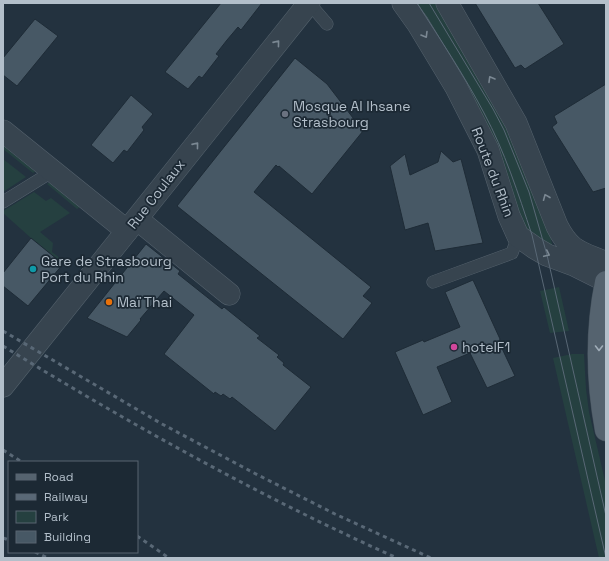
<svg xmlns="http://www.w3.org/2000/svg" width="609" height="561" viewBox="0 0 609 561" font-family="'Space Grotesk',sans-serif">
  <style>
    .green { fill: #254040 }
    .building { fill: #475865; stroke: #1e2b36 }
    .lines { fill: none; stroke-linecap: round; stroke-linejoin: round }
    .service-casing { stroke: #55626d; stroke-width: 13 }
    .minor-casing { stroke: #55626d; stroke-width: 23 }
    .primary-casing { stroke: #404d58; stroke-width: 23 }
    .service { stroke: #37444f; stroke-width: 12 }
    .minor { stroke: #37444f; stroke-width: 22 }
    .primary { stroke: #55636f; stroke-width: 22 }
    .tram { stroke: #596876; stroke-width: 1 }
    .rail { stroke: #596876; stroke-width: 3; stroke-dasharray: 4 4; stroke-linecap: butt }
    .oneway { stroke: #7b8893 }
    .oneway2 { stroke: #a0adb8 }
    .worship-dot { fill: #6b7280; stroke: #1c2934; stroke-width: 1.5 }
    .culture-dot { fill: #0f9aa8; stroke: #1c2934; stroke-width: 1.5 }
    .food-dot { fill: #e8710a; stroke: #1c2934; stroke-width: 1.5 }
    .hotel-dot { fill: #d1479c; stroke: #1c2934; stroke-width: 1.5 }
    .labels { text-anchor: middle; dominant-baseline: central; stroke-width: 3.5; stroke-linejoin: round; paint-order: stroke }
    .poi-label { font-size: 14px; fill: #b3bfca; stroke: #1c2934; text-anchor: start }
    .street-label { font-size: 14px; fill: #b3bfca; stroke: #1c2934 }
  </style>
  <rect width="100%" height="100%" fill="#23323f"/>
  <!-- green -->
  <path class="green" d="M 411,3 L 437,3 L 496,100 L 549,230 L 552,244 L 550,248 L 526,234 Z
    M 3,145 L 36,171 L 33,173 L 3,149 Z
    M 3,159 L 26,177 L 3,192 Z
    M 50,182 L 80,207 L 77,209 L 47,184 Z
    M 34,192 L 46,201 L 51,198 L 70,213 L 40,232 L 53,243 L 52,252 L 65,262 L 63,264 L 31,238 L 3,213 L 3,211 Z
    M 559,287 L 569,331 L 550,333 L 540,291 Z
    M 572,354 L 584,354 L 586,389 L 589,412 L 606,485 L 606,558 L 599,558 L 553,358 Z"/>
  <!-- building -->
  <path class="building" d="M 221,3 L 262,3 L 241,30 L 238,27 L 227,40 L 216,54 L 219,56 L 202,78 L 199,76 L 188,89 L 165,72 Z
    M 475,3 L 538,3 L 564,44 L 525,69 L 521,65 L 515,68 Z
    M 35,19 L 58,36 L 17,86 L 3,75 L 3,58 Z
    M 295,58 L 327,84 L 363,131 L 312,194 L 279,166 L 278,167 L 276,165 L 254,192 L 371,287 L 363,296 L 372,303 L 343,339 L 177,206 Z
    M 606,84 L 606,188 L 593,192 L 552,127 L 557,123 L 554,116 Z
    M 131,95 L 153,114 L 142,127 L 144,130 L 127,152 L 124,150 L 113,163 L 91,145 Z
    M 441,151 L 453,162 L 461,159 L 483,243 L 435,251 L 428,223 L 405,230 L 390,166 L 405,154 L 410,175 L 438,162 Z
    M 31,238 L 63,264 L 28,306 L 3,286 L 3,273 Z
    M 146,244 L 180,271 L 178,274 L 222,309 L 224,307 L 260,336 L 257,338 L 279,355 L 277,357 L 284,363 L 283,365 L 311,387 L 275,431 L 232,397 L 230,399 L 223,394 L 221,396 L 215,392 L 214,394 L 164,354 L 194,315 L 164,291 L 140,319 L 141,320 L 127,337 L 87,318 Z
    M 473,280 L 500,339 L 499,342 L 515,376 L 487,388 L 470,353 L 437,367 L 452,402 L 423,415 L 395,352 L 423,340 L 424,342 L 460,327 L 445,292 Z"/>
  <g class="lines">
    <!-- service casing -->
    <g class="service-casing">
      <path id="service" d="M 309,3 L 327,24
        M 3,202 L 53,171
        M 433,282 L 512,253 L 518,236"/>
    </g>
    <!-- minor casing -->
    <g class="minor-casing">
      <path id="minor" d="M 403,3 L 418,24 L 456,87 L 488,150 L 509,216 L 518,236 L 535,248 L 547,255 L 574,265 L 606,281
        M 447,3 L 516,123 L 557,226 C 570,252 581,252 606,263
        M 3,131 L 127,231
        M 137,219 L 229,294
        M 3,386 L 309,3"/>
    </g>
    <!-- primary casing -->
    <g class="primary-casing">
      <path id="primary" d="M 606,282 C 596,331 597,381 606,430"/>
    </g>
    <!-- service -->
    <use href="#service" class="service"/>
    <!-- minor -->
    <use href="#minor" class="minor"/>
    <!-- primary -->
    <use href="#primary" class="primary"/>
    <!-- tram -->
    <path class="tram" d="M 417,3 C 440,39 464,75 484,113 C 505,152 518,193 532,235 L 606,558
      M 429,3 L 493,109 L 504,130 L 529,192 L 547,255 L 606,516"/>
    <!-- rail -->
    <path class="rail" d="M 3,331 L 162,424 L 254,473 L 335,514 L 431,558
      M 3,346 C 130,424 261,497 397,558
      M 3,450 L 22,462
      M 137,536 L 169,558
      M 3,538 L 9,540
      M 35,552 L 48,558"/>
  </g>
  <!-- one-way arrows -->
  <defs><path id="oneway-chevron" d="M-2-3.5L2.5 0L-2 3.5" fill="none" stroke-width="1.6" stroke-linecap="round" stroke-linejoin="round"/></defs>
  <g class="oneway">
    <use href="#oneway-chevron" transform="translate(425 35) rotate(59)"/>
    <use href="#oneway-chevron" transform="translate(277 43) rotate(-51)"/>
    <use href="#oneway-chevron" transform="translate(491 79) rotate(-120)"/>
    <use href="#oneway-chevron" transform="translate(196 145) rotate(-51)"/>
    <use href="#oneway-chevron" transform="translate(546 197) rotate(-112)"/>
    <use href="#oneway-chevron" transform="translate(547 254) rotate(25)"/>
  </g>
  <use class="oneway2" href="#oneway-chevron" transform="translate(599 348) rotate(90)"/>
  <!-- markers -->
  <circle class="worship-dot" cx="285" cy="114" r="4"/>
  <circle class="culture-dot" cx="33" cy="269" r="4"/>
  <circle class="food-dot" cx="109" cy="302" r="4"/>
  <circle class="hotel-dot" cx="454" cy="347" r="4"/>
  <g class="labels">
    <!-- poi labels -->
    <g class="poi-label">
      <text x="293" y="106">Mosque Al Ihsane<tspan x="293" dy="16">Strasbourg</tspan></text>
      <text x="41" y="261">Gare de Strasbourg<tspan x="41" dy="16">Port du Rhin</tspan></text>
      <text x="117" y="302">Maï Thai</text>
      <text x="462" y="347">hotelF1</text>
    </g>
    <!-- street labels -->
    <g class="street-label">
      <text transform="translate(493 172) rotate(69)">Route du Rhin</text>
      <text transform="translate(156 194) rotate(-52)">Rue Coulaux</text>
    </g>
  </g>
  <!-- border -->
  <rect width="609" height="561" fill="none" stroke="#b3bfca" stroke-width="8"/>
  <!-- legend -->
  <rect x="8" y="461" width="130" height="92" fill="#1c2934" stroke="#586570"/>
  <rect x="16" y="474" width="20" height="6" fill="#55636f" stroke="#586570"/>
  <text x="44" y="481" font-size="12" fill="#b3bfca">Road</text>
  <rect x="16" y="494" width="20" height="6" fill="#596876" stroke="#586570"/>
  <text x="44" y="501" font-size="12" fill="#b3bfca">Railway</text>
  <rect x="16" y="511" width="20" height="12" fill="#254040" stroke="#586570"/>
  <text x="44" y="521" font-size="12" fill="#b3bfca">Park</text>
  <rect x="16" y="531" width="20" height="12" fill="#475865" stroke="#586570"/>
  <text x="44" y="541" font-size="12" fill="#b3bfca">Building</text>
</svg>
